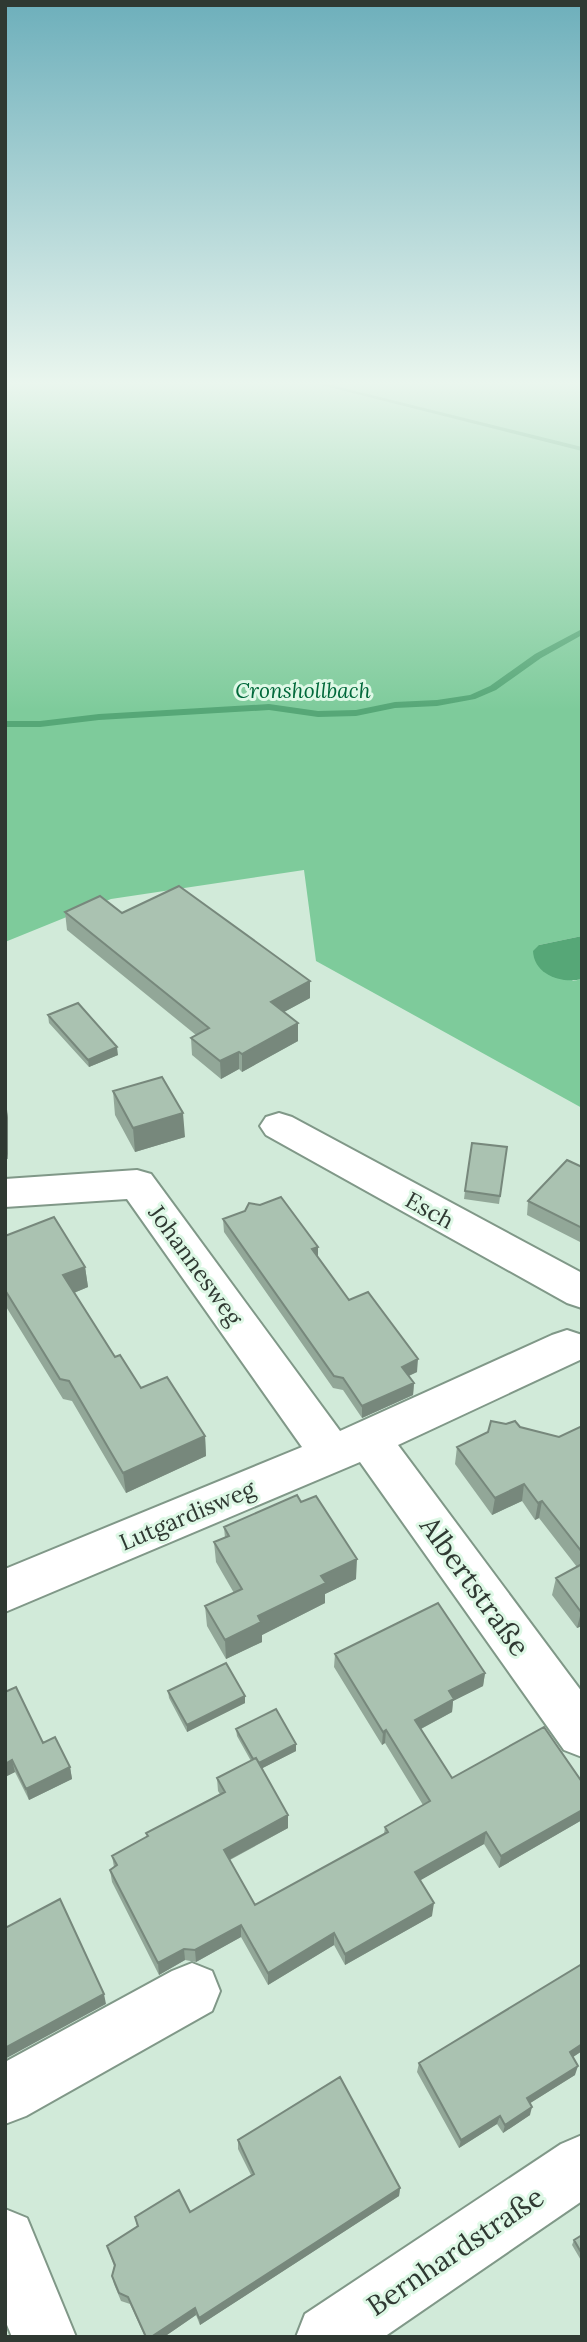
<svg xmlns="http://www.w3.org/2000/svg" width="587" height="2342" viewBox="0 0 587 2342" font-family="Lora,serif">
  <style>
    .green { fill: #7ecb9b }
    .water { fill: #56a777 }
    .lines { fill: none; stroke-linecap: round; stroke-linejoin: round }
    .stream { fill: #56a777; fill-rule: evenodd }
    .minor-casing { stroke: #809888; stroke-width: 4 }
    .minor { fill: #fff; fill-rule: evenodd }
    .wall { fill: #92a798 }
    .shaded-wall { fill: #77887c }
    .building { fill: #aac2b1; stroke: #77887c; stroke-width: 2 }
    .labels { text-anchor: middle; dominant-baseline: central; stroke-width: 6; stroke-linejoin: round; paint-order: stroke }
    .far-water-label { font-size: 21px; font-style: italic; fill: #00683a; stroke: #def8e6 }
    .street-label { font-size: 23px; fill: #2f3932; stroke: #def8e6 }
    .near-street-label { font-size: 28px; fill: #2f3932; stroke: #def8e6 }
  </style>
  <rect width="100%" height="100%" fill="#d1ead9"/>
  <!-- green -->
  <path class="green" d="M 5,382 L 582,382 L 582,936 L 539,945 L 573,981 L 582,979 L 582,1108 L 316,961 L 304,870 L 111,899 L 5,942 Z"/>
  <!-- water -->
  <path class="water" d="M 582,936 L 582,979 C 562,984 534,975 533,951 L 539,945 Z"/>
  <g class="lines">
    <!-- stream -->
    <path class="stream" d="M 309,382 L 319,382 L 582,447 L 582,451 Z
      M 582,629 L 582,635 L 541,658 L 496,690 L 475,699 L 437,706 L 395,708 L 356,716 L 318,717 L 269,710 L 99,720 L 40,727 L 5,727 L 5,721 L 40,721 L 99,714 L 269,704 L 318,711 L 356,710 L 395,702 L 437,700 L 470,695 L 490,686 L 535,654 Z"/>
    <!-- minor casing -->
    <g class="minor-casing">
      <path id="minor" d="M 279,1113 L 292,1117 L 582,1273 L 582,1308 L 567,1303 L 266,1135 L 260,1126 L 266,1117 Z
        M 137,1170 L 151,1174 L 340,1431 L 552,1335 L 567,1330 L 582,1335 L 582,1359 L 398,1445 L 582,1692 L 582,1757 L 564,1750 L 360,1462 L 5,1612 L 5,1569 L 302,1447 L 127,1199 L 5,1207 L 5,1179 Z
        M 192,1963 L 212,1971 L 220,1991 L 212,2011 L 26,2116 L 5,2124 L 5,2062 L 172,1971 Z
        M 582,2135 L 582,2201 L 384,2337 L 296,2337 L 305,2314 L 561,2144 Z
        M 5,2209 L 27,2218 L 76,2337 L 12,2337 L 5,2320 Z"/>
    </g>
    <!-- minor -->
    <use href="#minor" class="minor"/>
  </g>
  <!-- wall -->
  <path class="wall" d="M 65,912 L 122,913 L 310,981 L 310,998 L 284,1012 L 298,1041 L 242,1072 L 239,1069 L 221,1079 L 192,1055 L 191,1038 L 196,1035 L 67,930 Z
    M 48,1015 L 118,1055 L 89,1067 L 49,1023 Z
    M 113,1091 L 185,1137 L 135,1152 L 115,1115 Z
    M 5,1101 L 8,1118 L 8,1159 L 5,1159 Z
    M 507,1147 L 499,1204 L 464,1199 L 465,1191 Z
    M 582,1167 L 582,1243 L 527,1215 L 528,1201 Z
    M 223,1219 L 318,1247 L 318,1258 L 349,1300 L 417,1372 L 409,1376 L 414,1383 L 413,1395 L 362,1418 L 343,1390 L 333,1388 L 224,1232 Z
    M 5,1236 L 85,1267 L 88,1287 L 74,1293 L 115,1357 L 141,1388 L 205,1436 L 206,1456 L 126,1493 L 72,1401 L 63,1399 L 5,1305 Z
    M 582,1426 L 582,1626 L 577,1628 L 552,1595 L 556,1578 L 577,1567 L 539,1518 L 535,1520 L 522,1501 L 492,1515 L 455,1464 L 457,1447 L 520,1427 L 559,1437 Z
    M 301,1502 L 356,1579 L 325,1594 L 325,1603 L 262,1635 L 262,1642 L 226,1659 L 207,1626 L 205,1606 L 234,1593 L 216,1562 L 214,1542 L 225,1538 L 224,1527 Z
    M 335,1654 L 485,1673 L 483,1686 L 453,1701 L 452,1712 L 421,1729 L 452,1778 L 582,1782 L 582,1820 L 499,1868 L 484,1844 L 420,1880 L 432,1916 L 345,1965 L 334,1945 L 268,1985 L 241,1937 L 196,1962 L 185,1960 L 159,1975 L 112,1882 L 110,1870 L 114,1867 L 112,1856 L 147,1837 L 146,1833 L 220,1794 L 218,1791 L 217,1778 L 251,1761 L 237,1736 L 236,1729 L 296,1744 L 296,1751 L 262,1768 L 288,1828 L 230,1860 L 255,1905 L 384,1834 L 385,1827 L 423,1805 L 385,1743 L 382,1745 L 334,1667 Z
    M 168,1691 L 245,1696 L 245,1703 L 187,1732 L 169,1698 Z
    M 5,1692 L 43,1743 L 70,1767 L 72,1779 L 29,1800 L 15,1772 L 5,1777 Z
    M 582,1964 L 582,2051 L 573,2057 L 575,2075 L 530,2103 L 530,2115 L 503,2133 L 497,2124 L 459,2148 L 417,2072 L 419,2063 Z
    M 238,2140 L 400,2188 L 399,2196 L 200,2325 L 196,2315 L 164,2337 L 145,2337 L 130,2304 L 121,2301 L 114,2284 L 112,2276 L 114,2266 L 107,2246 L 137,2227 L 135,2217 L 190,2212 L 251,2175 L 238,2149 Z
    M 582,2235 L 582,2262 L 572,2245 L 574,2240 Z"/>
  <!-- shaded-wall -->
  <path class="shaded-wall" d="M 310,981 L 310,998 L 271,1019 L 271,1002 Z
    M 298,1023 L 298,1041 L 242,1072 L 242,1054 Z
    M 117,1047 L 118,1055 L 89,1067 L 88,1060 Z
    M 239,1052 L 239,1069 L 221,1079 L 220,1061 Z
    M 6,1101 L 8,1118 L 8,1159 L 5,1143 Z
    M 183,1113 L 185,1137 L 135,1152 L 133,1128 Z
    M 318,1247 L 318,1260 L 312,1249 Z
    M 85,1267 L 88,1287 L 66,1296 L 63,1275 Z
    M 418,1359 L 417,1372 L 401,1379 L 402,1367 Z
    M 414,1383 L 413,1395 L 362,1418 L 362,1406 Z
    M 205,1436 L 206,1456 L 126,1493 L 123,1473 Z
    M 524,1484 L 522,1501 L 492,1515 L 495,1498 Z
    M 542,1501 L 539,1518 L 535,1520 L 538,1503 Z
    M 357,1559 L 356,1579 L 325,1594 L 325,1603 L 262,1635 L 262,1642 L 226,1659 L 225,1640 L 258,1616 L 321,1576 Z
    M 582,1611 L 582,1626 L 577,1628 L 581,1612 Z
    M 485,1673 L 483,1686 L 453,1701 L 452,1712 L 413,1733 L 415,1720 L 449,1691 Z
    M 245,1696 L 245,1703 L 187,1732 L 187,1725 Z
    M 386,1730 L 385,1743 L 382,1745 L 383,1732 Z
    M 296,1744 L 296,1751 L 257,1771 L 256,1764 Z
    M 12,1760 L 15,1772 L 5,1777 L 5,1764 Z
    M 70,1767 L 72,1779 L 29,1800 L 26,1789 Z
    M 582,1810 L 582,1820 L 499,1868 L 501,1856 Z
    M 288,1815 L 288,1828 L 225,1862 L 224,1850 Z
    M 486,1832 L 484,1844 L 414,1884 L 415,1872 Z
    M 434,1903 L 432,1916 L 345,1965 L 345,1954 Z
    M 241,1925 L 241,1937 L 196,1962 L 195,1950 Z
    M 334,1933 L 334,1945 L 268,1985 L 268,1973 Z
    M 184,1949 L 185,1960 L 159,1975 L 158,1963 Z
    M 104,1994 L 106,2004 L 5,2059 L 5,2048 Z
    M 582,2044 L 582,2051 L 567,2061 L 570,2052 Z
    M 578,2066 L 575,2075 L 524,2107 L 527,2098 Z
    M 532,2107 L 530,2115 L 503,2133 L 505,2125 Z
    M 500,2116 L 497,2124 L 459,2148 L 461,2140 Z
    M 400,2188 L 399,2196 L 200,2325 L 199,2318 Z
    M 195,2308 L 196,2315 L 164,2337 L 151,2337 Z"/>
  <!-- building -->
  <path class="building" d="M 179,886 L 310,981 L 271,1002 L 298,1023 L 242,1054 L 239,1052 L 220,1061 L 191,1038 L 209,1028 L 65,912 L 100,896 L 122,913 Z
    M 78,1003 L 117,1047 L 88,1060 L 48,1015 Z
    M 162,1077 L 183,1113 L 133,1128 L 113,1091 Z
    M 472,1143 L 507,1147 L 500,1196 L 465,1191 Z
    M 567,1160 L 582,1167 L 582,1228 L 528,1201 Z
    M 281,1197 L 318,1247 L 312,1249 L 349,1300 L 368,1292 L 418,1359 L 402,1367 L 414,1383 L 362,1406 L 343,1378 L 334,1376 L 223,1219 L 245,1211 L 249,1203 L 260,1205 Z
    M 54,1217 L 85,1267 L 63,1275 L 115,1357 L 120,1355 L 141,1388 L 167,1377 L 205,1436 L 123,1473 L 69,1381 L 60,1379 L 5,1290 L 5,1236 Z
    M 491,1421 L 506,1424 L 515,1421 L 520,1427 L 559,1437 L 582,1426 L 582,1552 L 542,1501 L 538,1503 L 524,1484 L 495,1498 L 457,1447 L 488,1432 Z
    M 297,1495 L 301,1502 L 316,1496 L 357,1559 L 321,1576 L 326,1583 L 258,1616 L 261,1622 L 225,1640 L 205,1606 L 242,1589 L 214,1542 L 229,1536 L 224,1527 Z
    M 582,1564 L 582,1611 L 581,1612 L 556,1578 Z
    M 438,1603 L 485,1673 L 449,1691 L 454,1699 L 415,1720 L 452,1778 L 544,1727 L 582,1782 L 582,1810 L 501,1856 L 486,1832 L 415,1872 L 434,1903 L 345,1954 L 334,1933 L 268,1973 L 241,1925 L 195,1950 L 184,1949 L 158,1963 L 110,1870 L 117,1865 L 112,1856 L 148,1836 L 146,1833 L 225,1792 L 217,1778 L 256,1758 L 288,1815 L 224,1850 L 255,1905 L 388,1832 L 385,1827 L 430,1801 L 386,1730 L 383,1732 L 335,1654 Z
    M 226,1663 L 245,1696 L 187,1725 L 168,1691 Z
    M 16,1687 L 43,1743 L 55,1737 L 70,1767 L 26,1789 L 12,1760 L 5,1764 L 5,1692 Z
    M 276,1709 L 296,1744 L 259,1763 L 256,1758 L 253,1759 L 236,1729 Z
    M 60,1899 L 104,1994 L 5,2048 L 5,1928 Z
    M 582,1964 L 582,2044 L 570,2052 L 578,2066 L 527,2098 L 532,2107 L 505,2125 L 500,2116 L 461,2140 L 419,2063 Z
    M 340,2077 L 400,2188 L 199,2318 L 195,2308 L 151,2337 L 146,2337 L 128,2297 L 119,2293 L 112,2276 L 115,2265 L 107,2246 L 138,2226 L 135,2217 L 179,2190 L 190,2212 L 254,2174 L 238,2140 Z
    M 582,2235 L 582,2254 L 574,2240 Z"/>
  <!-- sky -->
  <linearGradient id="sky" x2="0" y2="1"><stop stop-color="#6dafbb"/><stop offset="0.54" stop-color="#eaf6ee"/><stop offset="1" stop-color="#eaf6ee" stop-opacity="0"/></linearGradient>
  <rect width="587" height="710" fill="url(#sky)"/>
  <g class="labels">
    <!-- far-water labels -->
    <g class="far-water-label">
      <text x="303" y="690">Cronshollbach</text>
    </g>
    <!-- street labels -->
    <g class="street-label">
      <text transform="translate(430 1210) rotate(29)">Esch</text>
      <text transform="translate(196 1265) rotate(54)">Johannesweg</text>
      <text transform="translate(187 1515) rotate(-23)">Lutgardisweg</text>
    </g>
    <!-- near-street labels -->
    <g class="near-street-label">
      <text transform="translate(475 1586) rotate(54)">Albertstraße</text>
      <text transform="translate(455 2251) rotate(-34)">Bernhardstraße</text>
    </g>
  </g>
  <!-- border -->
  <rect width="587" height="2342" fill="none" stroke="#2f3932" stroke-width="14"/>
</svg>
